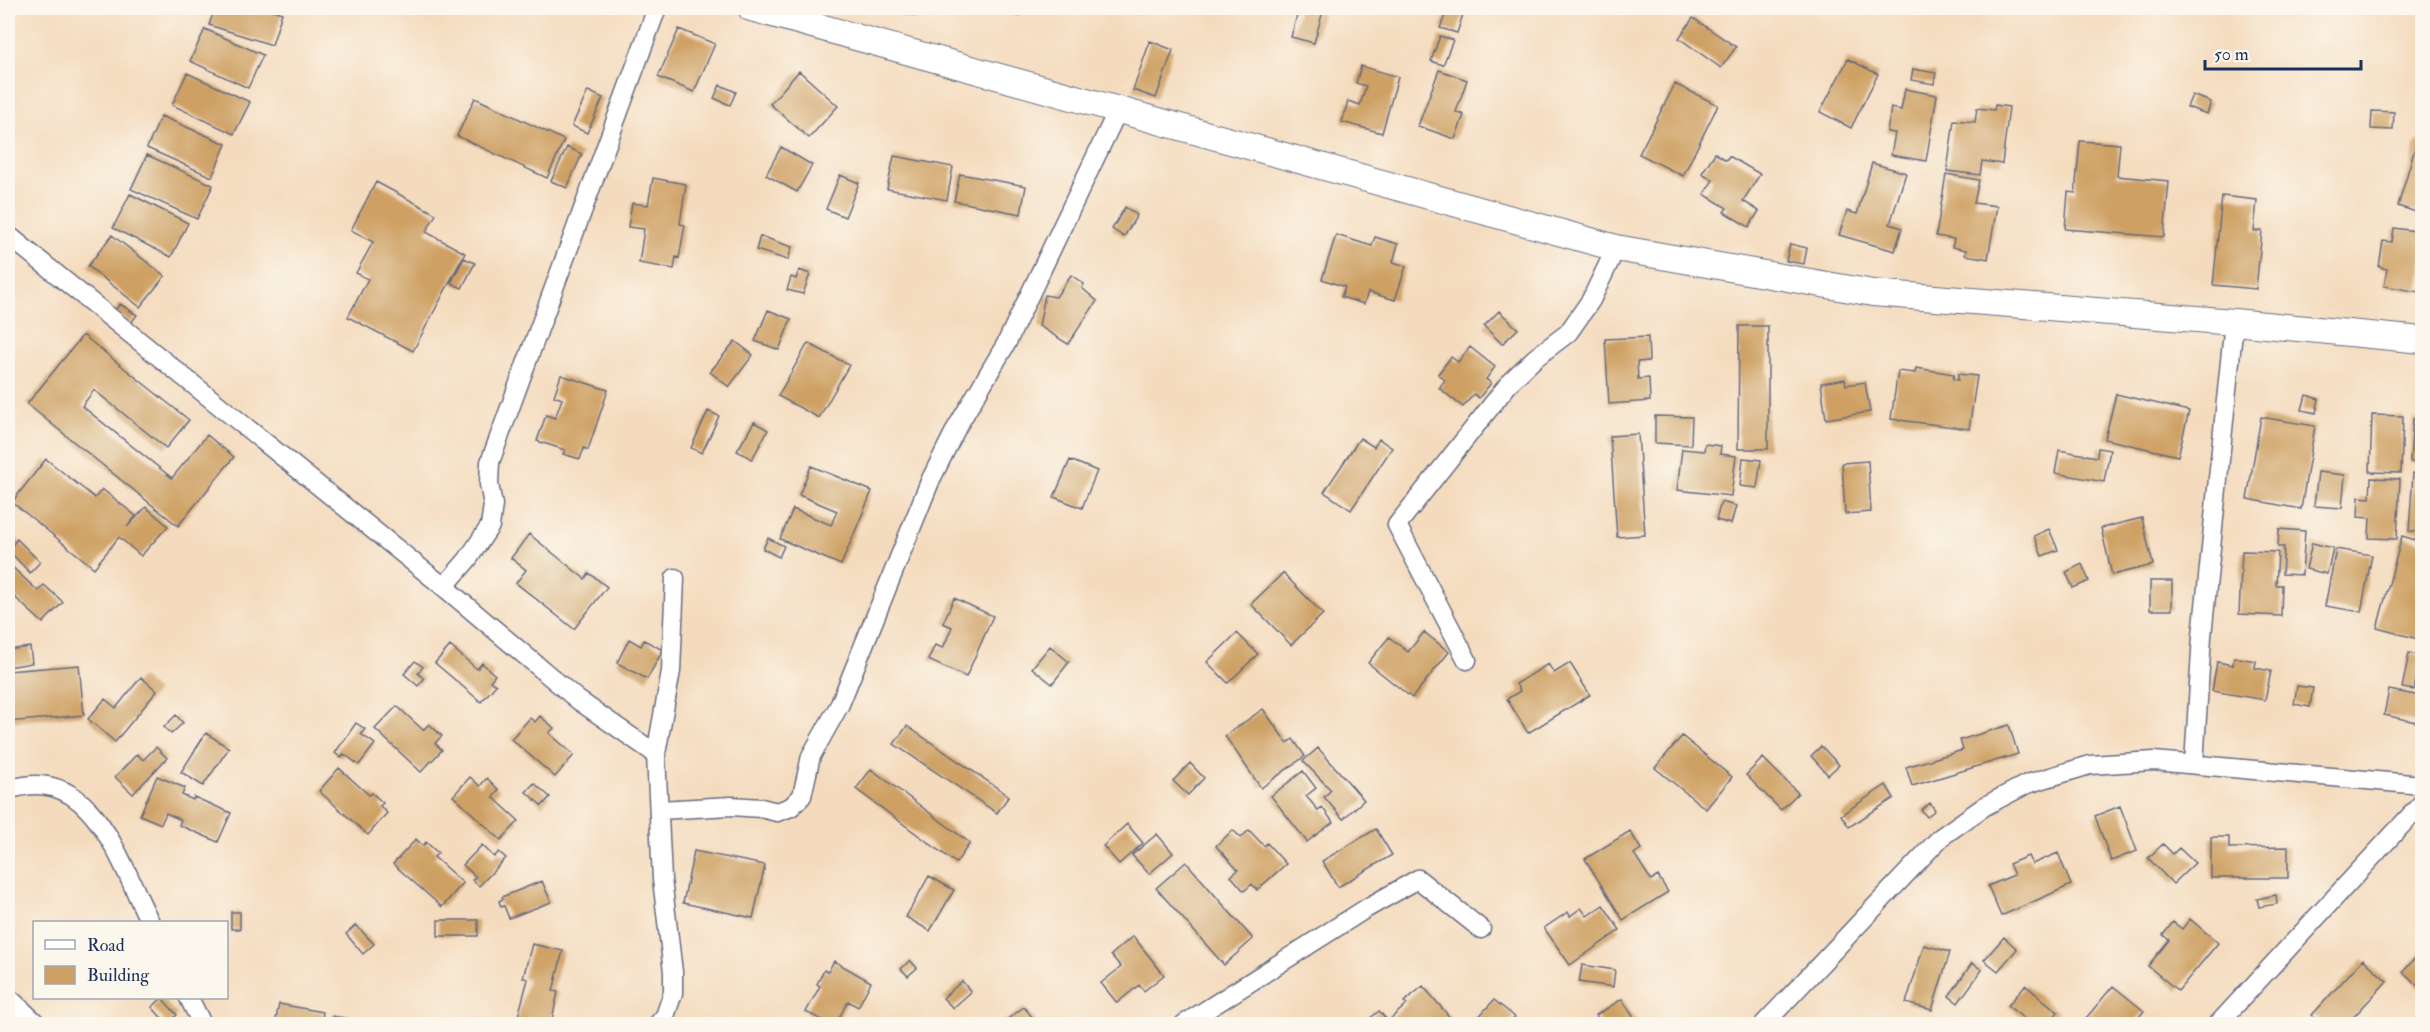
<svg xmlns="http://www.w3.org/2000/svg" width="2430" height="1032" viewBox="0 0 2430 1032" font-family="'IM FELL Double Pica',serif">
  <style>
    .building { fill: #cea064 }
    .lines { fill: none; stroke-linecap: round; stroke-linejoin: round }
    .street-casing { stroke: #676b80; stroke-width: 21 }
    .secondary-casing { stroke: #676b80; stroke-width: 28 }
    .street { stroke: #fff; stroke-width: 18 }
    .secondary { stroke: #fff; stroke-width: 26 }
  </style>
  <rect width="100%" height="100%" fill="#fbf7ec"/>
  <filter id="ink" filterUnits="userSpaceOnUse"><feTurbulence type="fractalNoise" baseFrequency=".0167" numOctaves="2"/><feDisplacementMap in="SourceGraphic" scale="12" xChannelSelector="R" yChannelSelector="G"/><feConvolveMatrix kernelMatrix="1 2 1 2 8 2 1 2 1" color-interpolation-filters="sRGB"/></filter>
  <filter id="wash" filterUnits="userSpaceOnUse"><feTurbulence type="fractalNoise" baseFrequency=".008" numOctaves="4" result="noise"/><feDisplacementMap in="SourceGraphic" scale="24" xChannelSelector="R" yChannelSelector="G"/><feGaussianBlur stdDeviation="1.35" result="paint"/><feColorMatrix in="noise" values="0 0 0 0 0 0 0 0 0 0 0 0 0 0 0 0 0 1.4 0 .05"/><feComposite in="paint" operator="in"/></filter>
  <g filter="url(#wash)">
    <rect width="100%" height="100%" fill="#f4dbbe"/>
    <g id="blocks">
      <!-- building -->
      <path class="building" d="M 215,8 L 267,8 L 282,13 L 272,45 L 209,25 Z
        M 891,8 L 919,8 L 917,16 L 891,11 Z
        M 988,8 L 1021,8 L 1019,16 Z
        M 1120,8 L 1140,8 L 1138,14 Z
        M 1299,8 L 1323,11 L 1314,43 L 1291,37 Z
        M 1448,8 L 1465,8 L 1457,33 L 1440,28 Z
        M 1693,18 L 1736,47 L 1721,68 L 1679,38 Z
        M 205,29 L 263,55 L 248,88 L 190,61 Z
        M 679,29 L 715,44 L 694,92 L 658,77 Z
        M 1440,36 L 1453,40 L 1443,65 L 1431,61 Z
        M 1150,41 L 1173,50 L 1156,98 L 1133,90 Z
        M 1848,59 L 1878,74 L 1851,128 L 1820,112 Z
        M 1361,66 L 1398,77 L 1382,133 L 1342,122 L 1348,101 L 1360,105 L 1366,86 L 1356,83 Z
        M 1913,69 L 1936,73 L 1934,84 L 1911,80 Z
        M 1439,70 L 1467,80 L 1456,112 L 1464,115 L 1455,139 L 1418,126 Z
        M 799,71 L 838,106 L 809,138 L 770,104 Z
        M 187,73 L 250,102 L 234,134 L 172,105 Z
        M 1675,84 L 1718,105 L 1683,176 L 1639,154 Z
        M 720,85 L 736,92 L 730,105 L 714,98 Z
        M 1905,89 L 1937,95 L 1926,161 L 1891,155 L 1895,133 L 1887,132 L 1891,108 L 1901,110 Z
        M 588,91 L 603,98 L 587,133 L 572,126 Z
        M 2192,95 L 2211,102 L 2207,114 L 2187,107 Z
        M 475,98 L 564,140 L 547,178 L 457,136 Z
        M 1995,105 L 2009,107 L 2002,164 L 1982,161 L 1980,175 L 1947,171 L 1954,120 L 1975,122 L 1977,108 L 1994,110 Z
        M 2372,111 L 2394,112 L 2393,130 L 2371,129 Z
        M 161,116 L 226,144 L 212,177 L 147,148 Z
        M 2080,141 L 2120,144 L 2117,176 L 2169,181 L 2164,237 L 2065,229 L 2068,192 L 2075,193 Z
        M 2417,141 L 2422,143 L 2422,214 L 2398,206 Z
        M 567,147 L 582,154 L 567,188 L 551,181 Z
        M 781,147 L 812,165 L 797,192 L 766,175 Z
        M 1715,153 L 1726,160 L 1729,156 L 1760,174 L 1743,201 L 1759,211 L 1749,227 L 1724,212 L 1727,208 L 1704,194 L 1713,180 L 1702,173 Z
        M 147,155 L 213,185 L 197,219 L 131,189 Z
        M 894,156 L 953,167 L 947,200 L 887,189 Z
        M 1872,163 L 1906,173 L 1890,224 L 1902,228 L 1895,251 L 1839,235 L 1847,211 L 1857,214 Z
        M 960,174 L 1026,186 L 1021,214 L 954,201 Z
        M 1946,174 L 1979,180 L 1974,203 L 1997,206 L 1988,259 L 1965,255 L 1966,250 L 1952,247 L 1954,239 L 1936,236 Z
        M 840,175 L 859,183 L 845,217 L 826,209 Z
        M 653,178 L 686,184 L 680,224 L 685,225 L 679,258 L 676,257 L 674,269 L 639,263 L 644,229 L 628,227 L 632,203 L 648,205 Z
        M 376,182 L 436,214 L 426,232 L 465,253 L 413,351 L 348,317 L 368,279 L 356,273 L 373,242 L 351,230 Z
        M 130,194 L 188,223 L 171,257 L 113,228 Z
        M 2222,196 L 2257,200 L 2254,231 L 2262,231 L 2256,289 L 2213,285 Z
        M 1125,207 L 1137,215 L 1124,237 L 1112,229 Z
        M 2394,228 L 2422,232 L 2422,269 L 2418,292 L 2384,286 L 2387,269 L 2379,267 L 2383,241 L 2392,242 Z
        M 112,235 L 165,276 L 140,307 L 88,266 Z
        M 1336,235 L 1372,246 L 1375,237 L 1398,244 L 1393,262 L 1406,266 L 1395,300 L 1368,292 L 1364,304 L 1341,297 L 1345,287 L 1322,279 Z
        M 760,236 L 792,247 L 788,260 L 756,250 Z
        M 1790,244 L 1807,248 L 1804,264 L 1786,261 Z
        M 464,258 L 475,263 L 462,288 L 451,283 Z
        M 799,270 L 810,274 L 803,294 L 787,290 L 791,277 L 796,279 Z
        M 1071,275 L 1084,284 L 1082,288 L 1097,301 L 1068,344 L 1039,326 L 1045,295 L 1056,297 Z
        M 120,304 L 137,315 L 131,323 L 114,311 Z
        M 768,310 L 791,319 L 779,350 L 755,341 Z
        M 1499,311 L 1518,329 L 1502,344 L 1484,326 Z
        M 1739,326 L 1768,326 L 1768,449 L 1738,449 Z
        M 83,335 L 189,420 L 166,448 L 94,390 L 82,406 L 172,478 L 207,435 L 234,457 L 178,526 L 27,404 Z
        M 1648,337 L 1649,361 L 1637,362 L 1638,379 L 1649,378 L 1650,401 L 1609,404 L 1605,339 Z
        M 735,341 L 753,355 L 729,387 L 710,372 Z
        M 808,343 L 849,365 L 819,418 L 778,396 Z
        M 1470,347 L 1495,367 L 1486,379 L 1491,383 L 1479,398 L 1474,394 L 1463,407 L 1439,388 L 1445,380 L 1438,374 L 1451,357 L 1458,362 Z
        M 1916,368 L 1954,374 L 1953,379 L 1958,380 L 1958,374 L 1977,376 L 1969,429 L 1891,419 L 1898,371 L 1915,373 Z
        M 561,375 L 608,390 L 588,450 L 584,448 L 580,459 L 563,454 L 565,450 L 537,441 L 546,415 L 555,418 L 562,399 L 554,396 Z
        M 1845,379 L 1846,385 L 1865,382 L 1870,412 L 1826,419 L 1821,383 Z
        M 2116,394 L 2189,411 L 2178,456 L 2105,439 Z
        M 2306,395 L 2319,399 L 2316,413 L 2302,410 Z
        M 708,411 L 719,416 L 702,453 L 691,448 Z
        M 2372,415 L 2403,416 L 2401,473 L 2370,472 Z
        M 1655,416 L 1692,417 L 1691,445 L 1655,443 Z
        M 2261,417 L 2315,426 L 2301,509 L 2247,499 Z
        M 2413,419 L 2422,419 L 2422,463 L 2410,462 Z
        M 754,422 L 768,430 L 752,459 L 737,451 Z
        M 1638,434 L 1645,535 L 1617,537 L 1610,436 Z
        M 1360,438 L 1374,447 L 1379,439 L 1392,448 L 1351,510 L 1324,492 Z
        M 1705,444 L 1721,446 L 1720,454 L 1736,456 L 1731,496 L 1677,490 L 1682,449 L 1704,451 Z
        M 2098,448 L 2110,450 L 2104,482 L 2055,473 L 2059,450 L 2097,457 Z
        M 1743,458 L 1761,460 L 1757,488 L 1740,486 Z
        M 46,459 L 95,498 L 102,489 L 136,516 L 127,527 L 146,507 L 168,526 L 141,556 L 119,537 L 94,568 L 12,502 Z
        M 1070,460 L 1097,471 L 1082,508 L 1054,497 Z
        M 1868,461 L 1871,512 L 1845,514 L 1842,463 Z
        M 811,466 L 872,491 L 841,565 L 780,539 L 793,509 L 831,525 L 837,511 L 799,495 Z
        M 2318,472 L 2345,475 L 2342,508 L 2314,506 Z
        M 2413,473 L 2422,474 L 2422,532 L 2409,531 Z
        M 2371,478 L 2400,479 L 2397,539 L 2369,538 L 2370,518 L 2358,517 L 2359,497 L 2370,498 Z
        M 1721,502 L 1736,506 L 1731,524 L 1716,520 Z
        M 2142,518 L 2153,565 L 2112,575 L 2101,528 Z
        M 2049,529 L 2058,550 L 2042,556 L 2034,536 Z
        M 2279,529 L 2305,531 L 2302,575 L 2282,574 L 2284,547 L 2278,547 Z
        M 529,534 L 585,579 L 589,573 L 607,587 L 574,629 L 516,583 L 526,570 L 511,558 Z
        M 2402,536 L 2422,542 L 2422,574 L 2418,588 L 2422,589 L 2422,640 L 2377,628 Z
        M 768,538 L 784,546 L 779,557 L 763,549 Z
        M 17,539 L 40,562 L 30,573 L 8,550 Z
        M 2312,543 L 2333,548 L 2327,574 L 2306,569 Z
        M 2336,549 L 2372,555 L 2361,612 L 2325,606 Z
        M 2242,551 L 2278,552 L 2276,585 L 2282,585 L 2281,616 L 2239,614 Z
        M 8,563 L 38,591 L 44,585 L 63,602 L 43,623 L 8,591 Z
        M 2082,564 L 2089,581 L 2073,588 L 2066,572 Z
        M 1283,573 L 1323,614 L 1291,645 L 1251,604 Z
        M 2150,581 L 2172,581 L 2172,610 L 2150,610 Z
        M 954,598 L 993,616 L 966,677 L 928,660 L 935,645 L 943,648 L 952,627 L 943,623 Z
        M 1424,632 L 1449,652 L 1412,698 L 1368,663 L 1389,637 L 1408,652 Z
        M 1237,633 L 1258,654 L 1228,683 L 1207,662 Z
        M 629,639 L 641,646 L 644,640 L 663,650 L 647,679 L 617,663 Z
        M 450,646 L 477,669 L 482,663 L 495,675 L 490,681 L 496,685 L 481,702 L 435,663 Z
        M 1050,646 L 1069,662 L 1052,684 L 1032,668 Z
        M 30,647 L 32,663 L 8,667 L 8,650 Z
        M 2409,653 L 2421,655 L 2414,690 L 2402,688 Z
        M 2234,657 L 2256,661 L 2255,668 L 2271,671 L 2265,700 L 2212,691 L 2217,662 L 2233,665 Z
        M 415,661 L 423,667 L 418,673 L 424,679 L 418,686 L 404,674 Z
        M 1570,663 L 1590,695 L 1528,733 L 1507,699 L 1520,691 L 1516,684 L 1548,664 L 1554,673 Z
        M 79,665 L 84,715 L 8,722 L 8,671 Z
        M 141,677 L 157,691 L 115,742 L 88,719 L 105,699 L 116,708 Z
        M 2297,686 L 2313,688 L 2310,707 L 2294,704 Z
        M 2389,690 L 2421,696 L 2416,722 L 2384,715 Z
        M 397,706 L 423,730 L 429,724 L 442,736 L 435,743 L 442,750 L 421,772 L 375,729 Z
        M 1263,709 L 1287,743 L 1293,739 L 1305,756 L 1261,788 L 1225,736 Z
        M 176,715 L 183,723 L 171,734 L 164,727 Z
        M 540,716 L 554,728 L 549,733 L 574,755 L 555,777 L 511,739 L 530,718 L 535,722 Z
        M 356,723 L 365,729 L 361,734 L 375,744 L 359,765 L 344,754 L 341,758 L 335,753 Z
        M 2009,725 L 2018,754 L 1912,786 L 1906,767 L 1963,750 L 1960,740 Z
        M 907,726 L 1009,796 L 997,813 L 894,744 Z
        M 206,733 L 229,748 L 203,786 L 181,772 Z
        M 1682,736 L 1732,777 L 1706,809 L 1655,768 Z
        M 1821,746 L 1839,765 L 1828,775 L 1811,756 Z
        M 156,747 L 167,758 L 133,794 L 115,777 L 137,754 L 143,760 Z
        M 1318,748 L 1364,800 L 1343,819 L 1324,797 L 1331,790 L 1303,761 Z
        M 1763,758 L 1798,793 L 1781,810 L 1746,775 Z
        M 1190,763 L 1204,778 L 1188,795 L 1173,781 Z
        M 339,768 L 369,795 L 372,793 L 383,803 L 380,806 L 387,813 L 368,835 L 319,791 Z
        M 871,769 L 970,843 L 956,863 L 856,789 Z
        M 1303,771 L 1316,788 L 1306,796 L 1318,810 L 1322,807 L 1333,822 L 1307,842 L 1271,796 Z
        M 157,776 L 185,788 L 182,795 L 193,800 L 194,797 L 231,813 L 218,842 L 179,825 L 181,820 L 166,813 L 161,824 L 140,815 Z
        M 470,777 L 480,786 L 487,778 L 499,790 L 493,797 L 519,821 L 501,840 L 453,796 Z
        M 534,783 L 550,797 L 542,806 L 526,792 Z
        M 1886,785 L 1894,798 L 1849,827 L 1841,815 Z
        M 1930,803 L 1935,810 L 1927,817 L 1921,810 Z
        M 2120,806 L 2137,851 L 2111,861 L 2095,816 Z
        M 1127,824 L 1143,843 L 1119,864 L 1103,846 Z
        M 1376,829 L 1392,855 L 1338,887 L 1322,861 Z
        M 1233,830 L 1241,838 L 1249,830 L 1264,846 L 1267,843 L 1286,864 L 1257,890 L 1252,884 L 1244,891 L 1231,876 L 1238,870 L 1216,846 Z
        M 1630,831 L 1641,849 L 1634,854 L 1651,880 L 1658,876 L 1668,892 L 1623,920 L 1585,859 Z
        M 1157,834 L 1173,853 L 1149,874 L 1132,855 Z
        M 2211,837 L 2229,837 L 2229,848 L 2288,847 L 2288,878 L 2211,878 Z
        M 416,839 L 423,846 L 426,842 L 438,853 L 434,857 L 463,883 L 442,907 L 393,864 Z
        M 2163,844 L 2173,854 L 2179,848 L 2195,863 L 2173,884 L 2148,858 Z
        M 482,845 L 494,857 L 499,852 L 506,858 L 479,886 L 472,880 L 476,877 L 463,865 Z
        M 694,851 L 765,865 L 753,918 L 683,903 Z
        M 2058,853 L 2071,885 L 2001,916 L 1988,886 L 2014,875 L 2009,864 L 2028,856 L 2032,864 Z
        M 1186,862 L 1253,939 L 1224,965 L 1156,888 Z
        M 929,876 L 954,890 L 930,931 L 906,917 Z
        M 542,881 L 551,902 L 509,918 L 504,906 L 501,907 L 499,901 L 503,899 L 502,897 Z
        M 2276,895 L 2277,904 L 2259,907 L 2257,899 Z
        M 1603,905 L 1620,930 L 1570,965 L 1544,928 L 1568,912 L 1570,916 L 1581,908 L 1587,916 Z
        M 231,912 L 240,912 L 240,929 L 231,929 Z
        M 2190,919 L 2218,943 L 2178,991 L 2148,966 L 2169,940 L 2163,935 L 2173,922 L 2182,929 Z
        M 438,920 L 478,920 L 478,936 L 438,936 Z
        M 356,925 L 374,944 L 363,954 L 346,934 Z
        M 1133,936 L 1164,975 L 1144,991 L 1139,985 L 1117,1003 L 1101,983 L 1121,967 L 1111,955 Z
        M 2004,937 L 2017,949 L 1998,971 L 1984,960 Z
        M 532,944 L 563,951 L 553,991 L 558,992 L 551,1024 L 516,1024 L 528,979 L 523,978 Z
        M 1924,945 L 1950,952 L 1932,1010 L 1906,1003 Z
        M 2422,950 L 2422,989 L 2403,972 Z
        M 2363,959 L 2387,981 L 2347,1024 L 2322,1024 L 2312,1015 Z
        M 910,960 L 917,968 L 908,976 L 901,969 Z
        M 834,961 L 871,982 L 858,1007 L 848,1001 L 836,1024 L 830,1024 L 806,1012 L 820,986 L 817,984 L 824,970 L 828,972 Z
        M 1972,963 L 1982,970 L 1958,1003 L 1949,996 Z
        M 1582,965 L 1615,970 L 1613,987 L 1579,982 Z
        M 962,981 L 971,992 L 953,1008 L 943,998 Z
        M 2025,985 L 2058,1012 L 2049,1024 L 2031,1024 L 2008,1006 Z
        M 1423,986 L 1454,1022 L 1451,1024 L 1363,1024 L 1379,1011 L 1388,1021 L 1407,1004 L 1404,1002 Z
        M 2113,986 L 2144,1011 L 2133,1024 L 2081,1024 Z
        M 162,998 L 177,1015 L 167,1024 L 152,1007 Z
        M 1622,999 L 1638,1024 L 1601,1024 L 1596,1015 Z
        M 1494,1000 L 1515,1017 L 1508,1024 L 1472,1024 Z
        M 279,1004 L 323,1012 L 322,1019 L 331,1020 L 332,1016 L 360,1020 L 359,1024 L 275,1024 Z
        M 1024,1007 L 1038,1024 L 1001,1024 Z"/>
    </g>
  </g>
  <g filter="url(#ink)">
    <use href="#blocks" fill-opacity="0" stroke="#676b80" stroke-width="1.5"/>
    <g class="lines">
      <!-- street casing -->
      <g class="street-casing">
        <path id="street" d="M 8,235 L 444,587 L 578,700 L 656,754 L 662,879 L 673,972 L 673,993 L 665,1016 L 658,1024
          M 444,587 L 468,559 L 490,526 L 493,505 L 489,484 L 490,462 L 657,8
          M 1467,660 L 1397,525 L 1511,381 L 1535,358 L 1568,333 L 1591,300 L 1616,248
          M 656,754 L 671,671 L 675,578
          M 2194,764 L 2202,636 L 2234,322
          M 8,790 C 93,761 120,864 150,922
          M 659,810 L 731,806 L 761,808 L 777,812 L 791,807 L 802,796 L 811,756 L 840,704 L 931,479 L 957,427 L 1006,344 L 1118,110
          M 8,997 L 37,1024
          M 189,998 L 202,1024
          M 1184,1024 L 1367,908 L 1418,879 L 1481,929
          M 1764,1024 L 1941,837 L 1985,806 L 2027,784 L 2090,765 L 2154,761 L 2422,785
          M 2218,1024 L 2422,803"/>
      </g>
      <!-- secondary casing -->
      <g class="secondary-casing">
        <path id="secondary" d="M 751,8 L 1616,248 L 1873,293 L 2234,322 L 2422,340"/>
      </g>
      <!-- street -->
      <use href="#street" class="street"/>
      <!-- secondary -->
      <use href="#secondary" class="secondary"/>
    </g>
  </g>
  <!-- margin -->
  <rect width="2430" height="1032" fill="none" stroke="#fbf7ec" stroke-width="30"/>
  <!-- legend -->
  <rect x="33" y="921" width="195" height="78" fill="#fbf7ec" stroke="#a1a7b3" stroke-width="1.5"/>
  <rect x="45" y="940" width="30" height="9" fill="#ffffff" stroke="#a1a7b3" stroke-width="1.5"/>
  <text x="87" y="951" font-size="18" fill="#1b2f5e">Road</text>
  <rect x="45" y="966" width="30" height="18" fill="#cea064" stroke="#a1a7b3" stroke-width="1.5"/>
  <text x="87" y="981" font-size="18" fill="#1b2f5e">Building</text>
  <!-- scale -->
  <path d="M2205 60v9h156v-9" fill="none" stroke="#1b2f5e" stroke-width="3"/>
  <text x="2214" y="60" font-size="18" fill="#1b2f5e" stroke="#fbf7ec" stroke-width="4.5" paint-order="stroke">50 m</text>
</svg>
